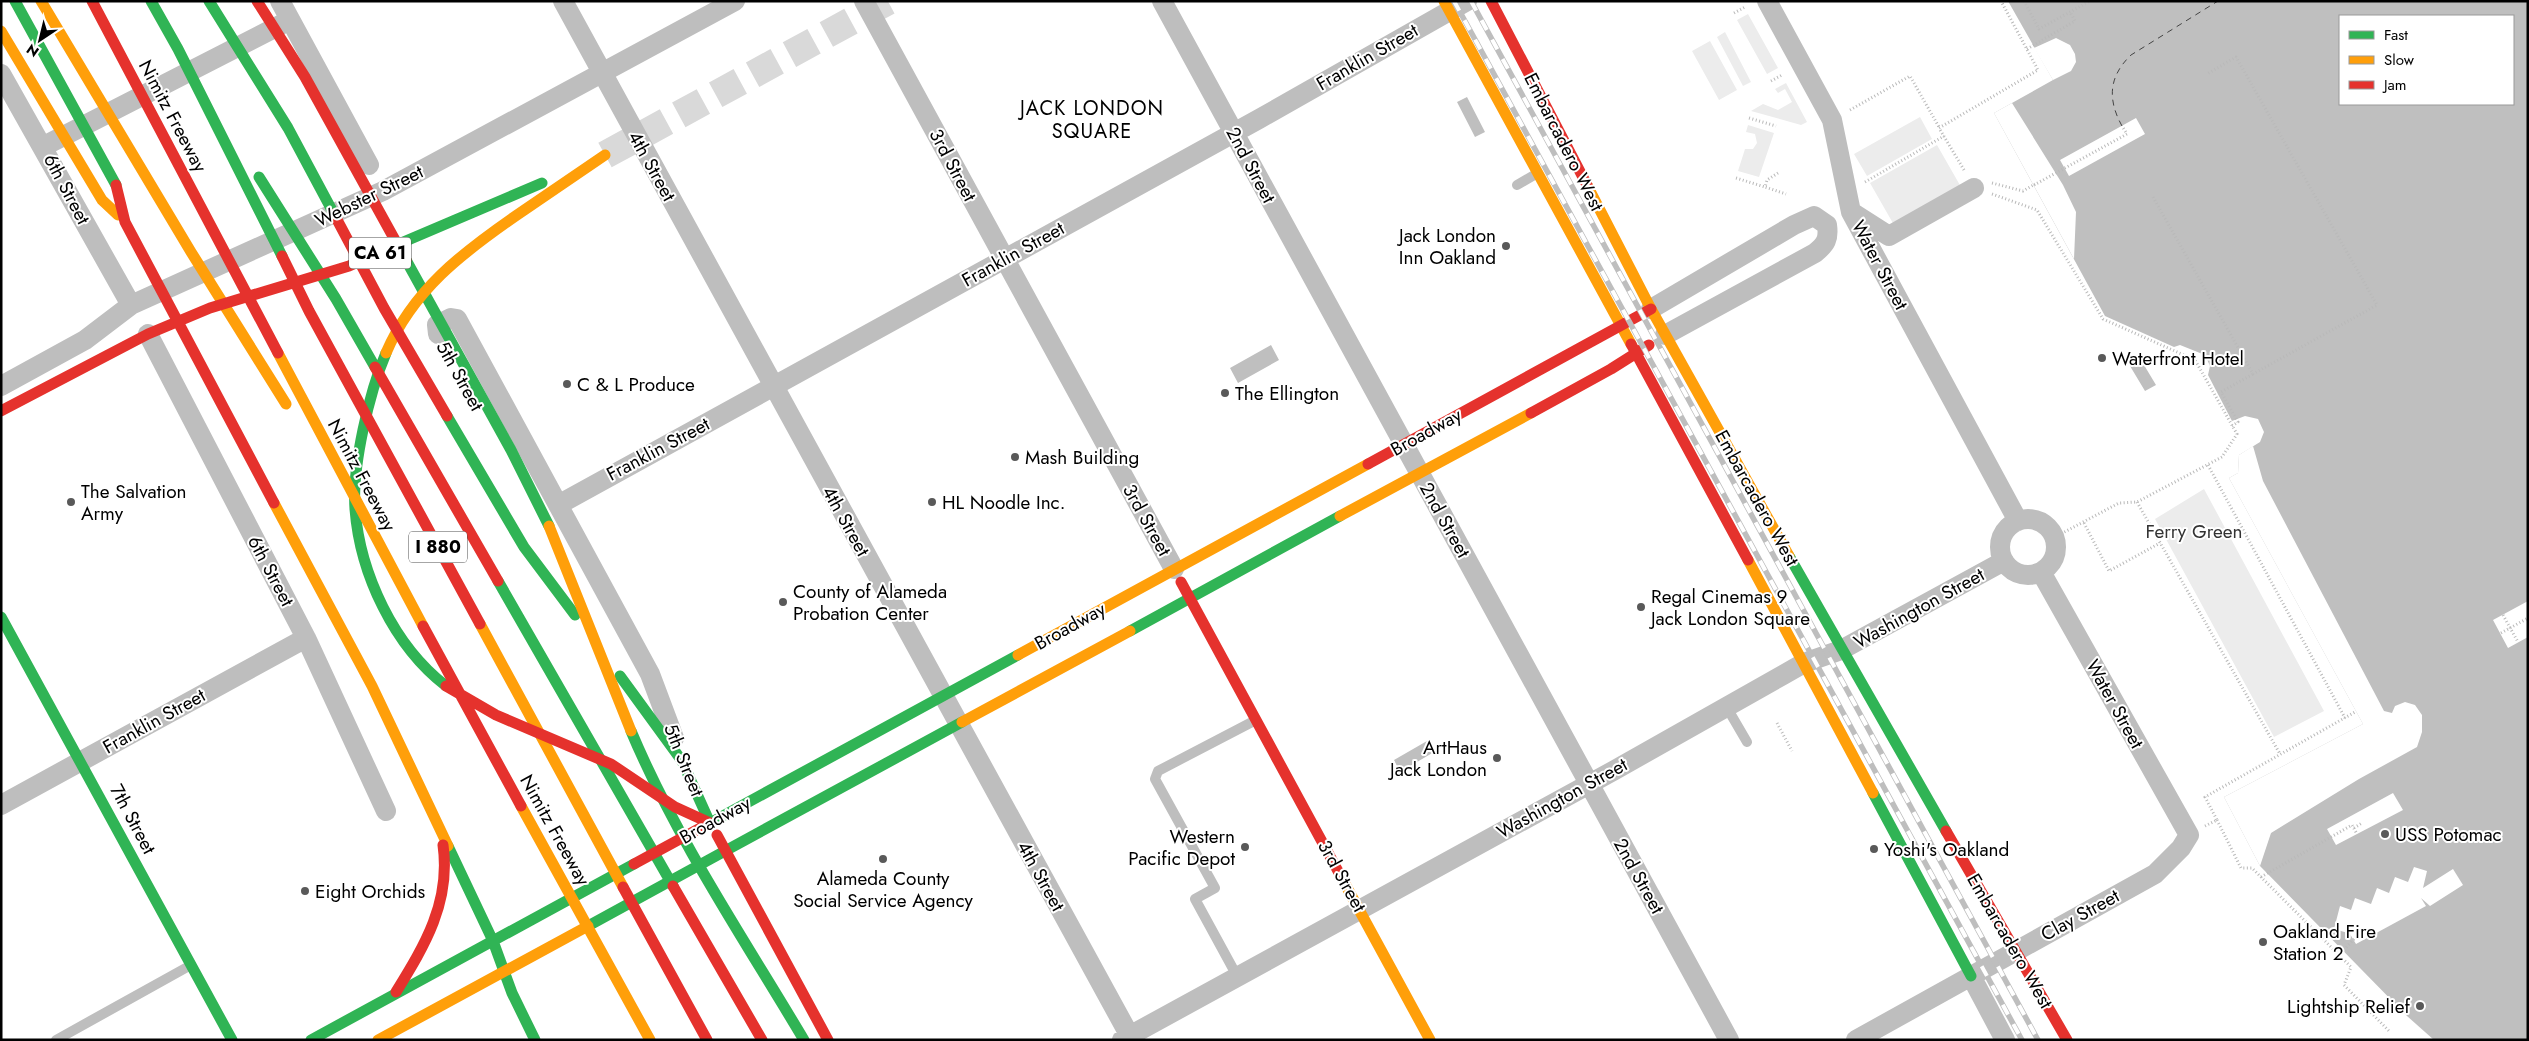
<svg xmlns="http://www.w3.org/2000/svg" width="2529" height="1041" viewBox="0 0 2529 1041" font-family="Jost,sans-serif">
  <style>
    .green { fill: #ececec }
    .water { fill: #bfbfbf; fill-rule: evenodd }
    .pier { fill: #fff }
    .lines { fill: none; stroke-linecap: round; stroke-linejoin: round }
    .ferry { stroke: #444; stroke-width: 1; stroke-dasharray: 6 5; stroke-linecap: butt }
    .primary-tunnel { stroke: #d9d9d9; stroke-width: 28; stroke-dasharray: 28 14; stroke-linecap: butt }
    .path { stroke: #b9b9b9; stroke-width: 3; stroke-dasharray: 1 2.5; stroke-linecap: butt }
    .lane { stroke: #bebebe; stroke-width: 10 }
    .street { stroke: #bebebe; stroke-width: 20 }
    .fast { stroke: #30b455; stroke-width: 11 }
    .slow { stroke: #ff9f0a; stroke-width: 11 }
    .jam { stroke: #e5322d; stroke-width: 11 }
    .rail-casing { stroke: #bebebe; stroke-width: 5.5 }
    .rail { stroke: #fff; stroke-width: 4; stroke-dasharray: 11; stroke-linecap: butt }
    .poi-dot { fill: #595959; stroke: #fff; stroke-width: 2 }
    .labels { text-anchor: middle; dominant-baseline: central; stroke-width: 4; stroke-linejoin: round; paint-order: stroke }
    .shield { fill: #fff; stroke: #4c4c4c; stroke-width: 1 }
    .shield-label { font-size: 18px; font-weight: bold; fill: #000 }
    .street-label { font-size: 19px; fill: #000; stroke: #fff }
    .poi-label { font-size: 19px; fill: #000; stroke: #fff; text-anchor: start }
    .park-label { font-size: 19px; fill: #333; stroke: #fff }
    .neighbourhood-label { font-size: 20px; letter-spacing: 1px; fill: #000; stroke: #fff }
  </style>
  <rect width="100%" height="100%" fill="#fff"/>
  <!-- green -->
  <path class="green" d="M 1748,14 L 1778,68 L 1767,74 L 1737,20 Z
    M 1725,32 L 1751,82 L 1743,86 L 1717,37 Z
    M 1710,41 L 1737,90 L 1719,100 L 1692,51 Z
    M 1786,83 L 1807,122 L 1801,125 L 1751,111 L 1763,104 L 1778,110 L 1792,102 L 1785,89 L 1778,93 L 1775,89 Z
    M 1920,117 L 1932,139 L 1867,176 L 1854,154 Z
    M 1748,125 L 1774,133 L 1759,177 L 1738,171 L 1745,149 L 1753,149 L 1757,143 L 1755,134 L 1746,132 Z
    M 1937,145 L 1961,187 L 1894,225 L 1870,183 Z
    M 2204,489 L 2324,711 L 2274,737 L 2155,519 Z"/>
  <!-- water -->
  <path class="water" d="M 2008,1 L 2528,1 L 2528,1040 L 2434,1040 L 2407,1016 L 2260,866 L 2224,797 L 2363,724 L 2229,478 L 2238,473 L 2239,455 L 2260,442 L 2264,432 L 2258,419 L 2245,416 L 2232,421 L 2208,375 L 2210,366 L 2205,355 L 2180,345 L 2174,347 L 2105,316 L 1994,113 L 2053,80 ZM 2340,16 L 2513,16 L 2513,104 L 2340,104 Z
    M 1467,97 L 1485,132 L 1475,137 L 1457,102 Z
    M 1271,345 L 1279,360 L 1238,383 L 1230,368 Z
    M 2138,355 L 2156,385 L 2145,391 L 2127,361 Z
    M 1427,741 L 1434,752 L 1400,772 L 1394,760 Z"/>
  <!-- pier -->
  <path class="pier" d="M 2056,38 L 2070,45 L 2075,54 L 2076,62 L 2071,71 L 2053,80 L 2034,48 Z
    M 2012,103 L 2063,185 L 2076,212 L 2074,259 L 1994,113 Z
    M 2136,118 L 2145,134 L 2069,176 L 2060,160 Z
    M 2253,446 L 2263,481 L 2384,711 L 2392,713 L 2395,706 L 2405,702 L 2415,705 L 2422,715 L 2422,732 L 2417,747 L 2359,779 L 2271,833 L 2260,866 L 2224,797 L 2363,724 L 2229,478 L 2238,473 L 2239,455 Z
    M 2528,601 L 2528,637 L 2508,648 L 2493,620 Z
    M 2393,793 L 2403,810 L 2336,845 L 2327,829 Z
    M 2414,867 L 2427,871 L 2423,888 L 2453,869 L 2463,885 L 2430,906 L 2421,898 L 2426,906 L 2356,944 L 2350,934 L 2352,931 L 2348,933 L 2334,929 L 2340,906 L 2351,910 L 2355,898 L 2371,904 L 2377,888 L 2389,893 L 2395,877 L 2408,882 Z"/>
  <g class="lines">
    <!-- ferry -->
    <path class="ferry" d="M 2122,126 C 2107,99 2109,76 2131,55 L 2218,1"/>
    <!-- primary-tunnel -->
    <path class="primary-tunnel" d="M 605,155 L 888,1"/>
    <!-- path -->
    <path class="path" d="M 2024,1 L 2039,29 L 2090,1
      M 1693,2 L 1693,1
      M 1734,13 L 1745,7
      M 2027,49 L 2075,21 L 2070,12
      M 1771,81 L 1782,75
      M 1850,110 L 1910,76 L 1939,127
      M 1749,118 L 1776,126
      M 1964,170 L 1939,128 L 2038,70 L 2001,1
      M 1778,173 L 1767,180 L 1765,187 L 1786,194
      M 1736,178 L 1765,187
      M 1865,182 L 1944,136
      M 1992,183 L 2023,191 L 2035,184
      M 2034,185 L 2127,134 L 2122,126
      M 1992,194 L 2037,210 L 2103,319 L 2195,360 L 2237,434 L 2222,457 L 2137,502 L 2119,503 L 2055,537
      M 2153,197 L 2253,374 L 2377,305 L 2236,57 L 2207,74
      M 2232,426 L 2238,422 L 2221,392 L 2253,374
      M 2208,465 L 2345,718
      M 2137,502 L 2280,754
      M 2084,523 L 2109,571 L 2160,543
      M 2503,615 L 2518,642
      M 2501,633 L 2528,618
      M 1777,723 L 1792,751
      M 2217,820 L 2241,868 L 2252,868 L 2351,967 L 2344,985 L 2389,1031
      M 2205,826 L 2217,820 L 2205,797 L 2355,712
      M 2354,828 L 2362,823
      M 2261,877 L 2352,825 L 2357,834
      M 2339,955 L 2358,935"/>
    <!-- lane -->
    <path class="lane" d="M 1517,185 L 1536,174
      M 1726,706 L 1747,742
      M 1237,976 L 1195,899 L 1215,888 L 1155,779 L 1158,771 L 1254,721
      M 56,1040 L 191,965"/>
    <!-- street -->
    <path class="street" d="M 280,1 L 369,165
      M 563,1 L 1132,1040
      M 864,1 L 1174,569
      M 1162,1 L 1729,1040
      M 1767,1 L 1832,120 L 1851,212 L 2018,521
      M 1,74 L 131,305
      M 44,146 L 290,20
      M 1853,213 L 1889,236 L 1974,188
      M 1651,309 L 1794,225 L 1814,216 L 1827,225 C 1829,239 1826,244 1815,253 L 1665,335
      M 148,334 L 306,638 L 386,811
      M 438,334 L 437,325 L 451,318 L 457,319 L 650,674 L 674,738
      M 1,386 L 85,340 L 131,305 L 383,191 L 735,1
      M 558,505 L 1259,119 L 1467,1
      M2000 547a28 28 0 1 1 56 0a28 28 0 1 1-56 0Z
      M 1,805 L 306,638
      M 1971,976 L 2005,1040
      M 1122,1040 L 1613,771 L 1783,675 L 1804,663 L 1841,650 L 2004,561
      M 1856,1040 L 2155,874 L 2181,848 L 2189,835 L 2041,572"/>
    <!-- fast -->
    <path class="fast" d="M 15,1 L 116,185
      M 151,1 L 178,49 L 282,256
      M 209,1 L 288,128 L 334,214
      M 259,177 L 336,299 L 375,367
      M 394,246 L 542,183
      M 406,260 L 511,450 L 549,526
      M 386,353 C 369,393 352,466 355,509 C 360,574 394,646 446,686
      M 447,416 L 524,547 L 575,615
      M 1789,556 L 1946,831
      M 498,581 L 673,886
      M 1,617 L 232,1040
      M 1130,631 L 1340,516
      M 620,676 L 682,761
      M 631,731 C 677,840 744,939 804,1040
      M 682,761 L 710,823 L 1018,655
      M 1873,793 L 1971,976
      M 448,846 L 493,941
      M 725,851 L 962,722
      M 588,926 L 725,851
      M 493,941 L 512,993 L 535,1040
      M 311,1040 L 634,864"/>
    <!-- slow -->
    <path class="slow" d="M 41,1 L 191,252 L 286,404
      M 1444,1 L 1631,344
      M 1,31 L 102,200 L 118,215
      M 1587,185 L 1651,309 L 1789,556
      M 278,353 L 423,626
      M 386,353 C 413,290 462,253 517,215 C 546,195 576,175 605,155
      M 274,503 L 372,686 L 448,846
      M 1340,516 L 1531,413
      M 549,526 L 631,731
      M 1748,560 L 1873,793
      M 480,624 L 623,887
      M 1018,655 L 1368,464
      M 962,722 L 1130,631
      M 521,806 L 650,1040
      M 1345,884 L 1430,1040
      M 378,1040 L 588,926"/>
    <!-- jam -->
    <path class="jam" d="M 92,1 L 278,353
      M 257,1 L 305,77 L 406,260
      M 1491,1 L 1587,185
      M 116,185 L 125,222 L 274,503
      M 334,214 L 384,308 L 447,416
      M 282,256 L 309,311 L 480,624
      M 1631,344 L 1748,560
      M 375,367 L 498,581
      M 1,411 L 148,334 L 210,308 L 349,266 L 394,246
      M 1531,413 L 1611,369 L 1649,345
      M 1368,464 L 1651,309
      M 1181,582 L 1345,884
      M 423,626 L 521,806
      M 446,686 L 496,715 L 611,764 L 675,807 L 710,823
      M 1946,831 L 2067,1040
      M 717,835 L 828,1040
      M 634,864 L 704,826
      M 673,886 L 762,1040
      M 623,887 L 707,1040
      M 396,992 C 425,945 451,902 443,845"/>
    <!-- rail casing -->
    <g class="rail-casing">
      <path id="rail" d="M 1454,1 L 2022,1040
        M 1471,1 L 2038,1040"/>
    </g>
    <!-- rail -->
    <use href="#rail" class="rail"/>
  </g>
  <!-- markers -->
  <g class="poi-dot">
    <circle cx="1506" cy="246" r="5"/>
    <circle cx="2102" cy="358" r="5"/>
    <circle cx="567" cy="384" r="5"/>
    <circle cx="1225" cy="393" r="5"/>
    <circle cx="1015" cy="457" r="5"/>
    <circle cx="71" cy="502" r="5"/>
    <circle cx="932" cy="502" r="5"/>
    <circle cx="783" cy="602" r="5"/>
    <circle cx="1641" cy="607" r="5"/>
    <circle cx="1497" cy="758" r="5"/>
    <circle cx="2385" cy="834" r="5"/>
    <circle cx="1245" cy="847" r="5"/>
    <circle cx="1874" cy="849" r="5"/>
    <circle cx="883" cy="859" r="5"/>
    <circle cx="305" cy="891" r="5"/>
    <circle cx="2263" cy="942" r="5"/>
    <circle cx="2420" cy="1006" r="5"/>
  </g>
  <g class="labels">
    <!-- shield labels -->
    <g class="shield">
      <rect x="349" y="237.5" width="62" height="31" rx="4"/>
      <rect x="409" y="531.5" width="58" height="31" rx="4"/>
    </g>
    <g class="shield-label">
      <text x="380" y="253">CA 61</text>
      <text x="438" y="547">I 880</text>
    </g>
    <!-- street labels -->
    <g class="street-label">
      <text transform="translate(1367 57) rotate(-30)">Franklin Street</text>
      <text transform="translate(173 116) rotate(62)">Nimitz Freeway</text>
      <text transform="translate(1564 142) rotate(63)">Embarcadero West</text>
      <text transform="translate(953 165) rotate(62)">3rd Street</text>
      <text transform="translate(1251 165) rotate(62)">2nd Street</text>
      <text transform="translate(652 166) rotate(61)">4th Street</text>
      <text transform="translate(67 189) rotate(62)">6th Street</text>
      <text transform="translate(369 196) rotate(-26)">Webster Street</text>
      <text transform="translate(1013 254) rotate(-29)">Franklin Street</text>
      <text transform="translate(1880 265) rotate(62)">Water Street</text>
      <text transform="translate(460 376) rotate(61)">5th Street</text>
      <text transform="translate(1426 432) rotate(-29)">Broadway</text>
      <text transform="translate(658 449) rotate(-28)">Franklin Street</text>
      <text transform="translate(362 475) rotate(62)">Nimitz Freeway</text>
      <text transform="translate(1757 498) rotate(61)">Embarcadero West</text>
      <text transform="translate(1147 520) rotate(61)">3rd Street</text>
      <text transform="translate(1445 520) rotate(61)">2nd Street</text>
      <text transform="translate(846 521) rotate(61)">4th Street</text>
      <text transform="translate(271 571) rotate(62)">6th Street</text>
      <text transform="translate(1919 608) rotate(-29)">Washington Street</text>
      <text transform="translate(1070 626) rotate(-29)">Broadway</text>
      <text transform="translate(2115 704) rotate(61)">Water Street</text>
      <text transform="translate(154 721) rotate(-29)">Franklin Street</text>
      <text transform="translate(684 760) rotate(68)">5th Street</text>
      <text transform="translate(1562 798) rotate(-29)">Washington Street</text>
      <text transform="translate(133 819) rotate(62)">7th Street</text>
      <text transform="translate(715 820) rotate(-29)">Broadway</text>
      <text transform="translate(555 830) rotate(61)">Nimitz Freeway</text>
      <text transform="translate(1041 876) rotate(61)">4th Street</text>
      <text transform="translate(1342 876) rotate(61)">3rd Street</text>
      <text transform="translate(1639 876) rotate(61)">2nd Street</text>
      <text transform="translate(2080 915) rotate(-29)">Clay Street</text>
      <text transform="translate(2010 941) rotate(60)">Embarcadero West</text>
    </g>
    <!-- poi labels -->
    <g class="poi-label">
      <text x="1496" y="235" text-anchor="end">Jack London<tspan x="1496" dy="22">Inn Oakland</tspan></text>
      <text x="2112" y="358">Waterfront Hotel</text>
      <text x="577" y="384">C &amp; L Produce</text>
      <text x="1235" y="393">The Ellington</text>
      <text x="1025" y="457">Mash Building</text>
      <text x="81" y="491">The Salvation<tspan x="81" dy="22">Army</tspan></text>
      <text x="942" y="502">HL Noodle Inc.</text>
      <text x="793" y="591">County of Alameda<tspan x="793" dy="22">Probation Center</tspan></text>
      <text x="1651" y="596">Regal Cinemas 9<tspan x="1651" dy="22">Jack London Square</tspan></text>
      <text x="1487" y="747" text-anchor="end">ArtHaus<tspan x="1487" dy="22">Jack London</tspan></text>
      <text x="2395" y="834">USS Potomac</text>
      <text x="1235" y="836" text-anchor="end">Western<tspan x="1235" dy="22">Pacific Depot</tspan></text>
      <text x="1884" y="849">Yoshi's Oakland</text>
      <text x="883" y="878" text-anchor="middle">Alameda County<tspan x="883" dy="22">Social Service Agency</tspan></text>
      <text x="315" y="891">Eight Orchids</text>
      <text x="2273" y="931">Oakland Fire<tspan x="2273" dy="22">Station 2</tspan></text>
      <text x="2410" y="1006" text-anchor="end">Lightship Relief</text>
    </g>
    <!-- park labels -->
    <g class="park-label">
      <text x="2194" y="531">Ferry Green</text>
    </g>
    <!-- neighbourhood labels -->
    <g class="neighbourhood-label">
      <text x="1092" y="108">JACK LONDON<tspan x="1092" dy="23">SQUARE</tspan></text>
    </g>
  </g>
  <!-- border -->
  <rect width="2529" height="1041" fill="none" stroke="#000000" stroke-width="5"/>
  <!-- legend -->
  <rect x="2339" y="15" width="175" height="90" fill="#ffffff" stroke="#999999"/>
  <rect x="2349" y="31" width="25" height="8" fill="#30b455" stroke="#999999"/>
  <text x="2384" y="40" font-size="15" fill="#000000">Fast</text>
  <rect x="2349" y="56" width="25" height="8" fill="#ff9f0a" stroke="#999999"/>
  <text x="2384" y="65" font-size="15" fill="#000000">Slow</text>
  <rect x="2349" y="81" width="25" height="8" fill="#e5322d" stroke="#999999"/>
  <text x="2384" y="90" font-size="15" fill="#000000">Jam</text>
  <!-- north arrow -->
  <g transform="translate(40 40) rotate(215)" stroke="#ffffff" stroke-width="4" paint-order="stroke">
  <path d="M0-4L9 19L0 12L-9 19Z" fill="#000000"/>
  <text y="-8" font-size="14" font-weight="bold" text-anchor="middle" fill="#000000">N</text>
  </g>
</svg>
